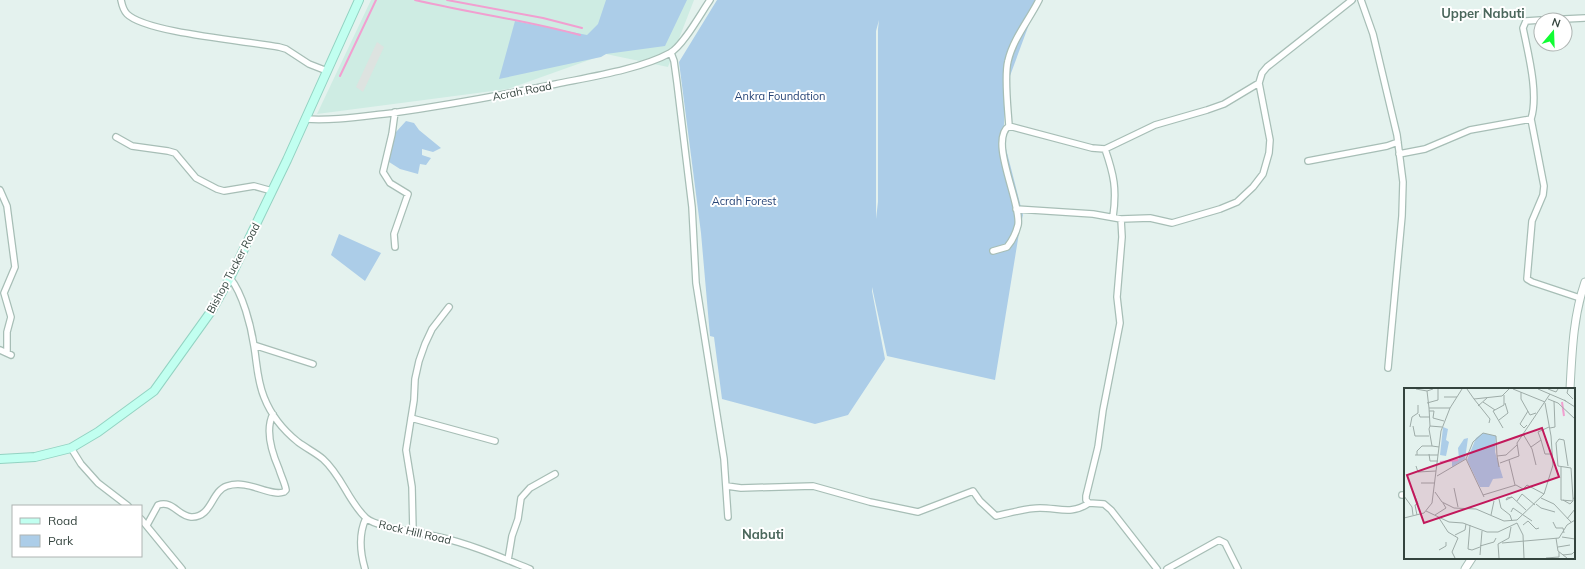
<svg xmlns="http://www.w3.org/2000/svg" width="1585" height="569" viewBox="0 0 1585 569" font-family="Mulish,sans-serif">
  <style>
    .education { fill: #ceece3 }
    .green { fill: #accde8; fill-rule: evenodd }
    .parking { fill: #dde3e0 }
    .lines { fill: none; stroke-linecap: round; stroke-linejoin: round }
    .stream { stroke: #f19fd0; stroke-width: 2 }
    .minor-casing { stroke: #a7beb6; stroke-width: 8 }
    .tertiary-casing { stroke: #a7beb6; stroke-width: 9 }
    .secondary-casing { stroke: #93d3c2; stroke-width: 10 }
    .minor { stroke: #fff; stroke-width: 5.5 }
    .tertiary { stroke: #fff; stroke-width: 7 }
    .secondary { stroke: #c1fff0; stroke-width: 8 }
    .labels { text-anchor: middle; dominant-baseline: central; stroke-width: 4; stroke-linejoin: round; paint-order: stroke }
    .street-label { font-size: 11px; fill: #34443e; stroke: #fff }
    .park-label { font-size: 11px; fill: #274577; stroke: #fff }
    .quarter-label { font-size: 13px; font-weight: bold; fill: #4b675c; stroke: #fff }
    .inset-river { fill: none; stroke: #f19fd0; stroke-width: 2 }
    .inset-road { fill: none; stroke: #9eaca8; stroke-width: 1 }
    .view { fill: #c2185b; fill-opacity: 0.15; stroke: #c2185b; stroke-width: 2 }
    .inset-edge { fill: none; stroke: #34443e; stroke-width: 2 }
  </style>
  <rect width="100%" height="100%" fill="#e4f2ee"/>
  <!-- education -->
  <path class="education" d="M 371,0 L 694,0 L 668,67 L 606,54 L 508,89 L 317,114 Z"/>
  <!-- green -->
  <path class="green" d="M 606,0 L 687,0 L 665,46 L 606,54 L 601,57 L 499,79 L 515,21 L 587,35 L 598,24 Z
    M 717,0 L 1038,0 L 1007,84 L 1003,137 L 1023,215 L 1020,227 L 995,380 L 887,356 L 872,287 L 872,291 L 885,359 L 848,415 L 815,424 L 722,399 L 714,337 L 710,336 L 701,233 L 679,62 ZM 879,20 L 878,29 L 878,202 L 876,219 L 876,31 Z
    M 406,121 L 414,123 L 419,130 L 441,148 L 433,152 L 422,149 L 422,155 L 431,158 L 426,165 L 420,164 L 418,174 L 400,169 L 386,160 L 396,132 Z
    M 339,234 L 381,253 L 365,281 L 331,255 Z"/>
  <!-- parking -->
  <path class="parking" d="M 377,42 L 384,47 L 363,92 L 356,87 Z"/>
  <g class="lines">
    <!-- stream -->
    <path class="stream" d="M 415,0 C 470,13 526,20 580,35
      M 447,0 L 543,18 L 582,28
      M 340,76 L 376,0"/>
    <!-- minor casing -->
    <g class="minor-casing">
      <path id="minor" d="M 121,0 C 122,5 123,10 127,14 C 146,33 248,41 279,47 L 286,49 L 309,64 L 327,71
        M 1361,0 L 1373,34 L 1397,135 L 1403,182 L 1402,216 L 1388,368
        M 1544,20 L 1585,18
        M 671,53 L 674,61 L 677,83 L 692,207 L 696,283 L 724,459 L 728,517
        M 305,119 C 334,121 363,116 392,113 C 448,105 502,95 556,84 C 590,77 641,69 670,53 C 683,46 701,13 710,0
        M 1531,119 L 1544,186 L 1543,195 L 1532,221 L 1527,279 L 1532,282 L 1580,298
        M 1009,126 C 1008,109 1004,76 1008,61 C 1013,39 1029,20 1039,0
        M 116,137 L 132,146 L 168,151 L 175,153 L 196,178 L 217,189 L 224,191 L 254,186 L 272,191
        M 1105,149 C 1114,175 1117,189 1113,217
        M 1399,154 L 1425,149 L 1470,130 L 1531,119 C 1539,94 1528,53 1523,28 L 1526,21 L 1541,20
        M 1308,161 L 1387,146 L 1398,142
        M 0,190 L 7,206 L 15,267 L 4,293 L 11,317 L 7,332 L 7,353
        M 1016,209 L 1093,214 L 1121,219 L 1150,218 L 1172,223 L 1220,209 L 1237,202 L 1253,187 L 1263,174 L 1269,153 L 1270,140 L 1259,83 L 1262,73 L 1267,67 L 1352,0
        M 395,247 L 394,234 L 408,194 L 390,183 L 383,172 L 392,134 L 395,112
        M 993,251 L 1007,247 C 1012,241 1016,233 1018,225 C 1022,204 988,140 1009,126 L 1092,148 L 1105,149 L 1155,125 L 1207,110 L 1224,104 L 1259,83
        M 230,278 C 243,294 251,326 254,346 C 257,363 257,380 264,397 C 271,415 283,430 298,442 C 306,448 316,453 323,459 C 342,476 348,501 366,518 C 377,528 422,532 439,537 C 470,544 500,557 530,569
        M 254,345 L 313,364
        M 0,350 L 11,355
        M 411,418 L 495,441
        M 71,448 L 81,464 L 98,483 L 128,506
        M 727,486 L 741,488 L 813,486 L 870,502 L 918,512 L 973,491 L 980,501 L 996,516 C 1010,513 1026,508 1040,508 C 1059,508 1072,515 1089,503 L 1104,504 L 1111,510 L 1157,569
        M 1402,495 L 1405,495
        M 1089,503 L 1086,500 L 1086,496 L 1098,447 L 1103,410 L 1120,323 L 1117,297 L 1122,237 L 1121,219
        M 141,519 L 182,569
        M 147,525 L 158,505 C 173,500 178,516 191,517 C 212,518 211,491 227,486 C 249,479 269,497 284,492 L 286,490 C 285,483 281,476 279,469 C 272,453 265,430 273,414
        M 413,531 L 412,487 L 406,450 L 414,400 L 415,379 L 419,361 L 425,344 L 432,329 L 449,307
        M 508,560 L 512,536 L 518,519 L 521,498 L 530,488 L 555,474
        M 365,569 C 360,552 358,535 366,518
        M 1167,569 L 1219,540 L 1225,543 L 1238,569"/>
    </g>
    <!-- tertiary casing -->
    <g class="tertiary-casing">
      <path id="tertiary" d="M 1570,389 C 1572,353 1573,317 1585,282
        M 1465,569 L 1472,558"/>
    </g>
    <!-- secondary casing -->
    <g class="secondary-casing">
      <path id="secondary" d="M 0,459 L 35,457 L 71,448 L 98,432 L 154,391 L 212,310 L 230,278 L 287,160 L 359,0"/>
    </g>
    <!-- minor -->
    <use href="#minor" class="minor"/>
    <!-- tertiary -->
    <use href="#tertiary" class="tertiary"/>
    <!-- secondary -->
    <use href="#secondary" class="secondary"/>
  </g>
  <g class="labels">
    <!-- street labels -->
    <g class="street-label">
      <text transform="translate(522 91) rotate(-11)">Acrah Road</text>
      <text transform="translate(233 268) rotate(-62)">Bishop Tucker Road</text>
      <text transform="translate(415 532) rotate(13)">Rock Hill Road</text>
    </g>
    <!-- park labels -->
    <g class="park-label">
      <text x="780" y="96">Ankra Foundation</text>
      <text x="744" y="201">Acrah Forest</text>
    </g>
    <!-- quarter labels -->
    <g class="quarter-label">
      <text x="1483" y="13">Upper Nabuti</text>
      <text x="763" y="534">Nabuti</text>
    </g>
  </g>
  <!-- overview -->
  <g transform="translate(1404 388)">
    <rect width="171" height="171" fill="#e4f2ee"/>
    <path d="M 39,39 L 44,41 L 42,52 L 45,54 L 42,68 L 36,67 ZM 79,45 L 92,48 L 91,64 L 99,90 L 89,91 L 85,99 L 76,99 L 63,72 L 72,50 ZM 64,50 L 61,71 L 48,79 L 48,73 L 55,71 L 54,60 L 60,51 Z" fill="#accde8"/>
    <path class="inset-river" d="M 158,14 L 160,28M 36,74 L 54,72"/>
    <path class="inset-road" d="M 12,1 L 23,3 L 29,1M 63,1 L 70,11 L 98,8 L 105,1M 109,1 L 141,14M 134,1 L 162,13M 144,1 L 152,4 L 154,1M 164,1 L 163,5 L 169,11M 23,3 L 25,20 L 46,20M 117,4 L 117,11 L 126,27 L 132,25M 40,9 L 53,9M 70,11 L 86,31 L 85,35M 144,11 L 154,15 L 171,31M 160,12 L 171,19M 79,14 L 91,22M 23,15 L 34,12 L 34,1M 74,18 L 83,10M 25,20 L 26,38M 25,23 L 30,23 L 29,30 L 40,33M 15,26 L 16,29 L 25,29M 95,32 L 104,25 L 101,15M 123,37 L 120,40 L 116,36 L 124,23M 9,38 L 11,48 L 25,48M 6,39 L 8,29 L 14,25 L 14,17M 99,40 L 89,23 L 100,17 L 100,7M 146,40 L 151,39 L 150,13M 119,46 L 128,61 L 132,77M 137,52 L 141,66 L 147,66M 35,59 L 28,58 L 25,41 L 26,38 L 38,39M 127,59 L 137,52 L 134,44 L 145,39M 25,66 L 26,73 L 34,73M 11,67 L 34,67M 13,67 L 13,63 L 18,58 L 28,58M 62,71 L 80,109M 105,72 L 111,97M 96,75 L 115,68 L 113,55 L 146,6M 12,78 L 14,84 L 32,83M 164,78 L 160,52 L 155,51 L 152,55 L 154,78 L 167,80 L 169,110 L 171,111M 95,79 L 93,68 L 102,67 L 113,57M 157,79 L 157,112 L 169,113 L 169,110M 33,88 L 62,71 L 69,54 L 79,45 L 92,48 L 93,68M 17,95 L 31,95M 50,100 L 54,119M 9,103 L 14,116M 31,104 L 38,114 L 50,120 L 72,121 L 100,133 L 113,132M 79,107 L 112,97 L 119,101 L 123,97 L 140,106M 0,108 L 8,119 L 9,127M 108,109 L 103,110 L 102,112 L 108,109 L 122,122M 137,110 L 150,116 L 167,134M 95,111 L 97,120 L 106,127 L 108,133M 159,112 L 166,116 L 169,113M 113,113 L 118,106 L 131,117M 132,116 L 137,120 L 151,124M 22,123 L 45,134 L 59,135 L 83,144 L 94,144 L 113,135M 107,124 L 109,120 L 128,133M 13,127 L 11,117 L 14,116M 31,127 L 42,120 L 39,115M 87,127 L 90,113M 0,130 L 20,125 L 28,115 L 37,43 L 46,20 L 58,1M 35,130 L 44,144 L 54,150 L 48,164 L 51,170M 163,131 L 171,121M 113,132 L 140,106 L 149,77 L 147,48 L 141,15M 149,134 L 152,140 L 159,140 L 160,145M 113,135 L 119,147 L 120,170M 66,137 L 64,161 L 68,162 L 76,159M 119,137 L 124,133 L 132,141 L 135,140M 51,147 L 61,142 L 62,136M 158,149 L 171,151M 152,150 L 154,163 L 163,170M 98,155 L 155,150 L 163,137 L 171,132M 76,158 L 90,154 L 92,150M 154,159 L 166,157M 35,162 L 42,158 L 42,154M 76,167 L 78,143M 159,167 L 168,166 L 171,163M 95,170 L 94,156 L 105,150 L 107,139M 142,170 L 155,169 L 155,164"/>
    <path class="view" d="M 138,40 L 155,89 L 20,135 L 3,87 Z"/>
    <rect width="171" height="171" class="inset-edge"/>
  </g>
  <!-- legend -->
  <rect x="12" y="505" width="130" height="52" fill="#ffffff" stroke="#aeb4b2"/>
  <rect x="20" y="518" width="20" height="6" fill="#c1fff0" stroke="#aeb4b2"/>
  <text x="48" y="525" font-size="12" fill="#34443e">Road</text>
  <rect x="20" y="535" width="20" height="12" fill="#accde8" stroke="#aeb4b2"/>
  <text x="48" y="545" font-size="12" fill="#34443e">Park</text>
  <!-- north arrow -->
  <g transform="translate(1553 32) rotate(19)"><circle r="19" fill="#ffffff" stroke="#aeb4b2"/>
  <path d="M0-3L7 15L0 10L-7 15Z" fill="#11fd33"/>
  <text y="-6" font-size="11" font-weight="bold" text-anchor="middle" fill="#34443e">N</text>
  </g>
</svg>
